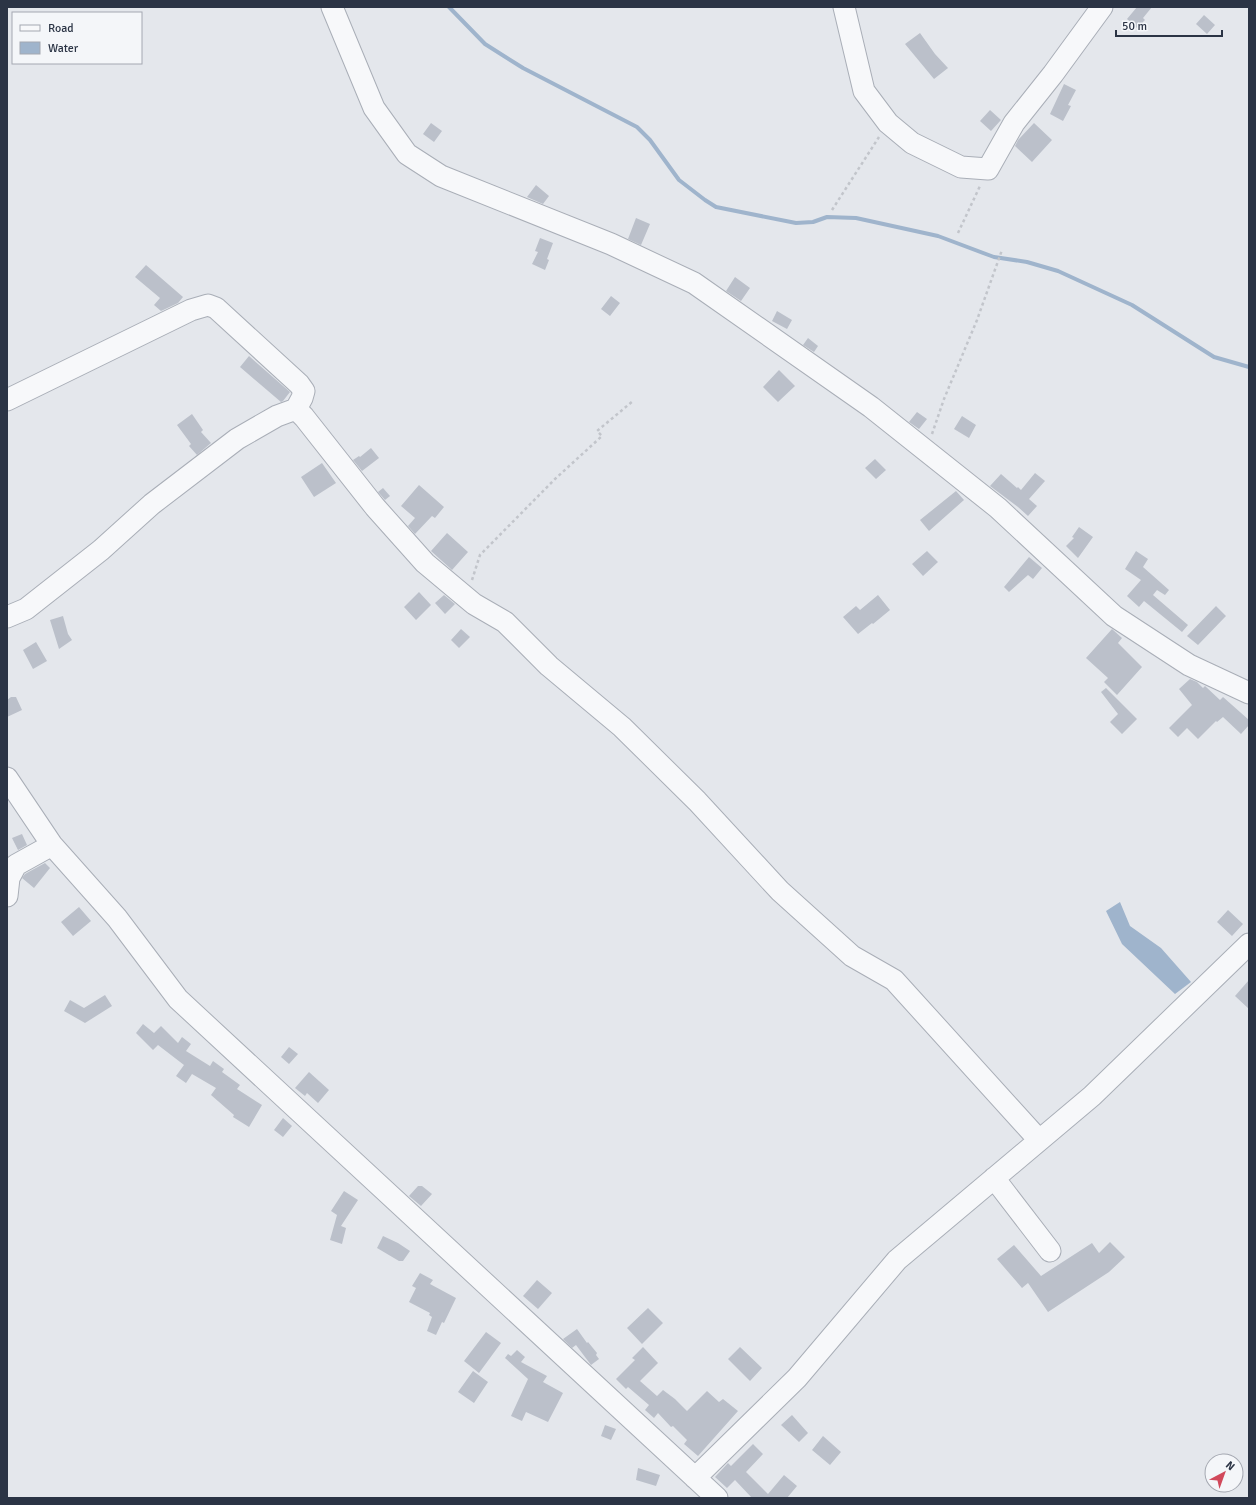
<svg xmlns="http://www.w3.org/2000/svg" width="1256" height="1505" viewBox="0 0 1256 1505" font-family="Signika,sans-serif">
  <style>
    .water { fill: #9fb4cc }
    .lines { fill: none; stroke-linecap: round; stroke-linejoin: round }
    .stream { stroke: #9fb4cc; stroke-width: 4 }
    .building { fill: #bbc0ca }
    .minor-casing { stroke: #a9aeb7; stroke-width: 23 }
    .path { stroke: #c2c5cb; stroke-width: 2.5; stroke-dasharray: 3 3; stroke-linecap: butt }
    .minor { stroke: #f7f8fa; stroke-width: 21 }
  </style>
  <rect width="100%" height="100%" fill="#e4e7ec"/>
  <!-- water -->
  <path class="water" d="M 1120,902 L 1130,926 L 1161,948 L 1191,982 L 1175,994 L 1122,944 L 1106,911 Z"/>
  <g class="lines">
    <!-- stream -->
    <path class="stream" d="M 449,7 L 485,44 L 523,68 L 637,127 L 650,140 L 679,180 L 705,200 L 716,207 L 796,223 L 813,222 L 827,217 L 856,218 L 938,236 L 994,257 L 1027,262 L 1058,271 L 1132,305 L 1214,357 L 1249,367"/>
  </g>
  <!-- building -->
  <path class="building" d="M 1137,7 L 1152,7 L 1143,18 L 1145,20 L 1137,28 L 1127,19 Z
    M 1204,15 L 1215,25 L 1207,34 L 1196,24 Z
    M 920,33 L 935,54 L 948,68 L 934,79 L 905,44 Z
    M 1064,84 L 1076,90 L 1068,105 L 1071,106 L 1063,121 L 1050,114 Z
    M 990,110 L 1001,120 L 991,131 L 980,121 Z
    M 431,123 L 442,131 L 434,142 L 423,134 Z
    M 1034,123 L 1052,140 L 1032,162 L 1015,146 L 1018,140 Z
    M 536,185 L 549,196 L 543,204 L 527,197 Z
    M 636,218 L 650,224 L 641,245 L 628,239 Z
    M 540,238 L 553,243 L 547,259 L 549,260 L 545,270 L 532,264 L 538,252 L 535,251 Z
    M 146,265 L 183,297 L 178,303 L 161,311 L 154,305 L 160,298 L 135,277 Z
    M 735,277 L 750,288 L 741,301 L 726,291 Z
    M 611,296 L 620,303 L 610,316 L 601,309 Z
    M 777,311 L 792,320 L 787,329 L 772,321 Z
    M 808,338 L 818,346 L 814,352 L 803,345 Z
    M 249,356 L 290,392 L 283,401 L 281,402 L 240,367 Z
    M 779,370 L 795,386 L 778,402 L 763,387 Z
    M 917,412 L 927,419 L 919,429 L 909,422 Z
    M 192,414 L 203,430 L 201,432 L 211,443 L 197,455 L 189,446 L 191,444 L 177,425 Z
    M 962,416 L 976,425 L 969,438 L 954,429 Z
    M 371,448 L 379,458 L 362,471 L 353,460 L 359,456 L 360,457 Z
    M 875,459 L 886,470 L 876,479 L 865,468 Z
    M 322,463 L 336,483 L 314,497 L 301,477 Z
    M 1035,473 L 1045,481 L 1029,499 L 1037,506 L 1028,516 L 1018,507 L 990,486 L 1001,474 L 1017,488 L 1018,487 L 1021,490 Z
    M 419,485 L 444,507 L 435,518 L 432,516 L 415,534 L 408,526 L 415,518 L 401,506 Z
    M 383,488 L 390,496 L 385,500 L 378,492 Z
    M 956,491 L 964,500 L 929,531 L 920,520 Z
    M 1079,527 L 1093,537 L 1078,558 L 1066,546 L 1074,538 L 1072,537 Z
    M 447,533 L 468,552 L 452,570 L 431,551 Z
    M 927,551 L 938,562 L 923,576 L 912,564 Z
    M 1136,551 L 1148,559 L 1143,567 L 1169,590 L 1165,595 L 1157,590 L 1153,595 L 1188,625 L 1182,632 L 1144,601 L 1139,607 L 1127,596 L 1141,580 L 1125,569 Z
    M 1029,557 L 1042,568 L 1033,579 L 1028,575 L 1009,592 L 1004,587 Z
    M 419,592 L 431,605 L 416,620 L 404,607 Z
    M 444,595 L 455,604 L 445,614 L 435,603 Z
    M 878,595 L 890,610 L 873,624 L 872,623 L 858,634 L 843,617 L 856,606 L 860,610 Z
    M 1216,606 L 1226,616 L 1198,645 L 1187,636 Z
    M 63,616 L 68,634 L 72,640 L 59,649 L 50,620 Z
    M 461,629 L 470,637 L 459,648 L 451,640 Z
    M 1112,629 L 1122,638 L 1118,643 L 1142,667 L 1117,695 L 1104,682 L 1108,678 L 1086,658 Z
    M 36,642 L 47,661 L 33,669 L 23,650 Z
    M 1190,679 L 1197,682 L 1203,688 L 1205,686 L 1220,700 L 1223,697 L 1249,720 L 1249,725 L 1241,734 L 1223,717 L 1217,722 L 1216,721 L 1198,739 L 1187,728 L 1178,737 L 1169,728 L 1192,705 L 1179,689 Z
    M 1106,688 L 1137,719 L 1122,734 L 1110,722 L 1118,714 L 1101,692 Z
    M 11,697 L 16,697 L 22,710 L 7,717 L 7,700 Z
    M 22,834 L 27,845 L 18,850 L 12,838 Z
    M 45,863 L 50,868 L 34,888 L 22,878 L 25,874 Z
    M 79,907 L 91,921 L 73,936 L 61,922 Z
    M 1228,910 L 1243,924 L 1232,936 L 1217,922 Z
    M 1249,980 L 1249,1009 L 1235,996 Z
    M 105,995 L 112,1006 L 85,1023 L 64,1011 L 70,1000 L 84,1008 Z
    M 143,1024 L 154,1033 L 161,1026 L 178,1043 L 182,1037 L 191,1044 L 186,1051 L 210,1066 L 213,1061 L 224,1069 L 222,1072 L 240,1085 L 237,1089 L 262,1105 L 249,1127 L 233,1117 L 234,1115 L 211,1095 L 216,1088 L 192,1074 L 186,1083 L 176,1076 L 184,1065 L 158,1045 L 153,1050 L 136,1033 Z
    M 289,1047 L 298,1054 L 289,1064 L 281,1057 Z
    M 309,1072 L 329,1090 L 318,1103 L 307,1093 L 305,1096 L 295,1088 Z
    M 283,1118 L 292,1126 L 283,1137 L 274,1130 Z
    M 418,1186 L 422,1186 L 432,1194 L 421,1206 L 409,1196 Z
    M 344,1191 L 358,1200 L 341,1226 L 346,1228 L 342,1244 L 330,1240 L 337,1215 L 331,1211 Z
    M 383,1236 L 398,1243 L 410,1251 L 403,1261 L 399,1261 L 377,1248 Z
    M 1110,1242 L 1125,1257 L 1109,1272 L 1048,1312 L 1028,1283 L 1022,1288 L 997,1259 L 1014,1245 L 1041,1276 L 1092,1243 L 1099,1253 Z
    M 420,1273 L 433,1280 L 430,1284 L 456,1298 L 444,1323 L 442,1322 L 436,1335 L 427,1331 L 432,1317 L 429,1315 L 430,1313 L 409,1302 L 416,1288 L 412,1286 Z
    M 537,1280 L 552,1293 L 538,1309 L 523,1296 Z
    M 648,1308 L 663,1323 L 642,1344 L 627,1328 Z
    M 577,1329 L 587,1343 L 588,1342 L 597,1353 L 596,1355 L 599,1359 L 591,1365 L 576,1345 L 572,1348 L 563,1339 Z
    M 486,1332 L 501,1343 L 479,1373 L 464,1361 Z
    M 643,1347 L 658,1363 L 640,1381 L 657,1396 L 663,1390 L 675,1399 L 687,1411 L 707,1391 L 719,1402 L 723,1399 L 738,1411 L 698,1456 L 684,1444 L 687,1440 L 673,1426 L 671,1427 L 658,1413 L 654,1418 L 645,1410 L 649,1405 L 628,1387 L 626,1389 L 616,1379 L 635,1360 L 632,1358 Z
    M 740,1347 L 762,1368 L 750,1381 L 728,1359 Z
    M 517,1350 L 525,1357 L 521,1362 L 547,1376 L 543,1382 L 563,1393 L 548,1422 L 526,1412 L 522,1421 L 511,1416 L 528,1379 L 505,1358 L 508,1354 L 511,1356 Z
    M 473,1371 L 488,1382 L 474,1403 L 458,1392 Z
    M 792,1415 L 808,1433 L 799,1442 L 781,1425 Z
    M 605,1425 L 616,1429 L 611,1440 L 601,1436 Z
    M 823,1436 L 841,1452 L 830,1465 L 812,1450 Z
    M 753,1444 L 763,1454 L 746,1472 L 768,1494 L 784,1475 L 797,1486 L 787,1498 L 752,1498 L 735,1480 L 727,1488 L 715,1477 L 728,1463 L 731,1466 Z
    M 638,1468 L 660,1475 L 656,1486 L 636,1480 Z"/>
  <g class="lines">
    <!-- minor casing -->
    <g class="minor-casing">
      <path id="minor" d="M 332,7 L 374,108 L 407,154 L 441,176 L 611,244 L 694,283 L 871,407 L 998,508 L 1114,616 L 1189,665 L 1249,693
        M 844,7 L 864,91 L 888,123 L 912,143 L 961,167 L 988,169 L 1014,123 L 1053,74 L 1102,7
        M 7,400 L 191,310 L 208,305 L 216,308 L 299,384 L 304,391 L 302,398 L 296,409
        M 7,617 L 26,609 L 101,550 L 152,504 L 237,439 L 277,416 L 296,409 L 304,417 L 375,507 L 425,563 L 474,604 L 505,622 L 549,666 L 622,727 L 697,801 L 780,891 L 852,956 L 894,980 L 1039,1140
        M 7,778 L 52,845 L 117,918 L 178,999 L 717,1498
        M 7,896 L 9,878 L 16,865 L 52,845
        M 994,1178 L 1050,1251
        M 695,1478 L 797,1378 L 897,1260 L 1092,1096 L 1249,944"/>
    </g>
    <!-- path -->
    <path class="path" d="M 832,210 L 879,137
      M 958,233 L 980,186
      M 932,434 L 944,399 L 977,320 L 1002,250
      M 472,580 L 480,555 L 555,479 L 602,436 L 597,431 L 633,401"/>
    <!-- minor -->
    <use href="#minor" class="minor"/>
  </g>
  <!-- border -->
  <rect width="1256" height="1505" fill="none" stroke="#2b3445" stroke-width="16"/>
  <!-- legend -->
  <rect x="12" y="12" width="130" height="52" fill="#f4f6f9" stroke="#a4a8b1"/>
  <rect x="20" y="25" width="20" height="6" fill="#f7f8fa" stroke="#a4a8b1"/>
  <text x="48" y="32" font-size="12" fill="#2b3445">Road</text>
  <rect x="20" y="42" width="20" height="12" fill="#9fb4cc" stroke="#a4a8b1"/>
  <text x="48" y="52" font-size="12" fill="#2b3445">Water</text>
  <!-- north arrow -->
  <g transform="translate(1224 1473) rotate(41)"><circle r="19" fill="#f4f6f9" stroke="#a4a8b1"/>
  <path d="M0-3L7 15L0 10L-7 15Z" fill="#d1495b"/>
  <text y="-6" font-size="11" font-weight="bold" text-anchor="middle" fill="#2b3445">N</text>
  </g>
  <!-- scale -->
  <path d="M1116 30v6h106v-6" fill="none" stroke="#2b3445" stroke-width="2"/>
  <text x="1122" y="30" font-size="12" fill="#2b3445" stroke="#f4f6f9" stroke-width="3" paint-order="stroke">50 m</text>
</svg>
